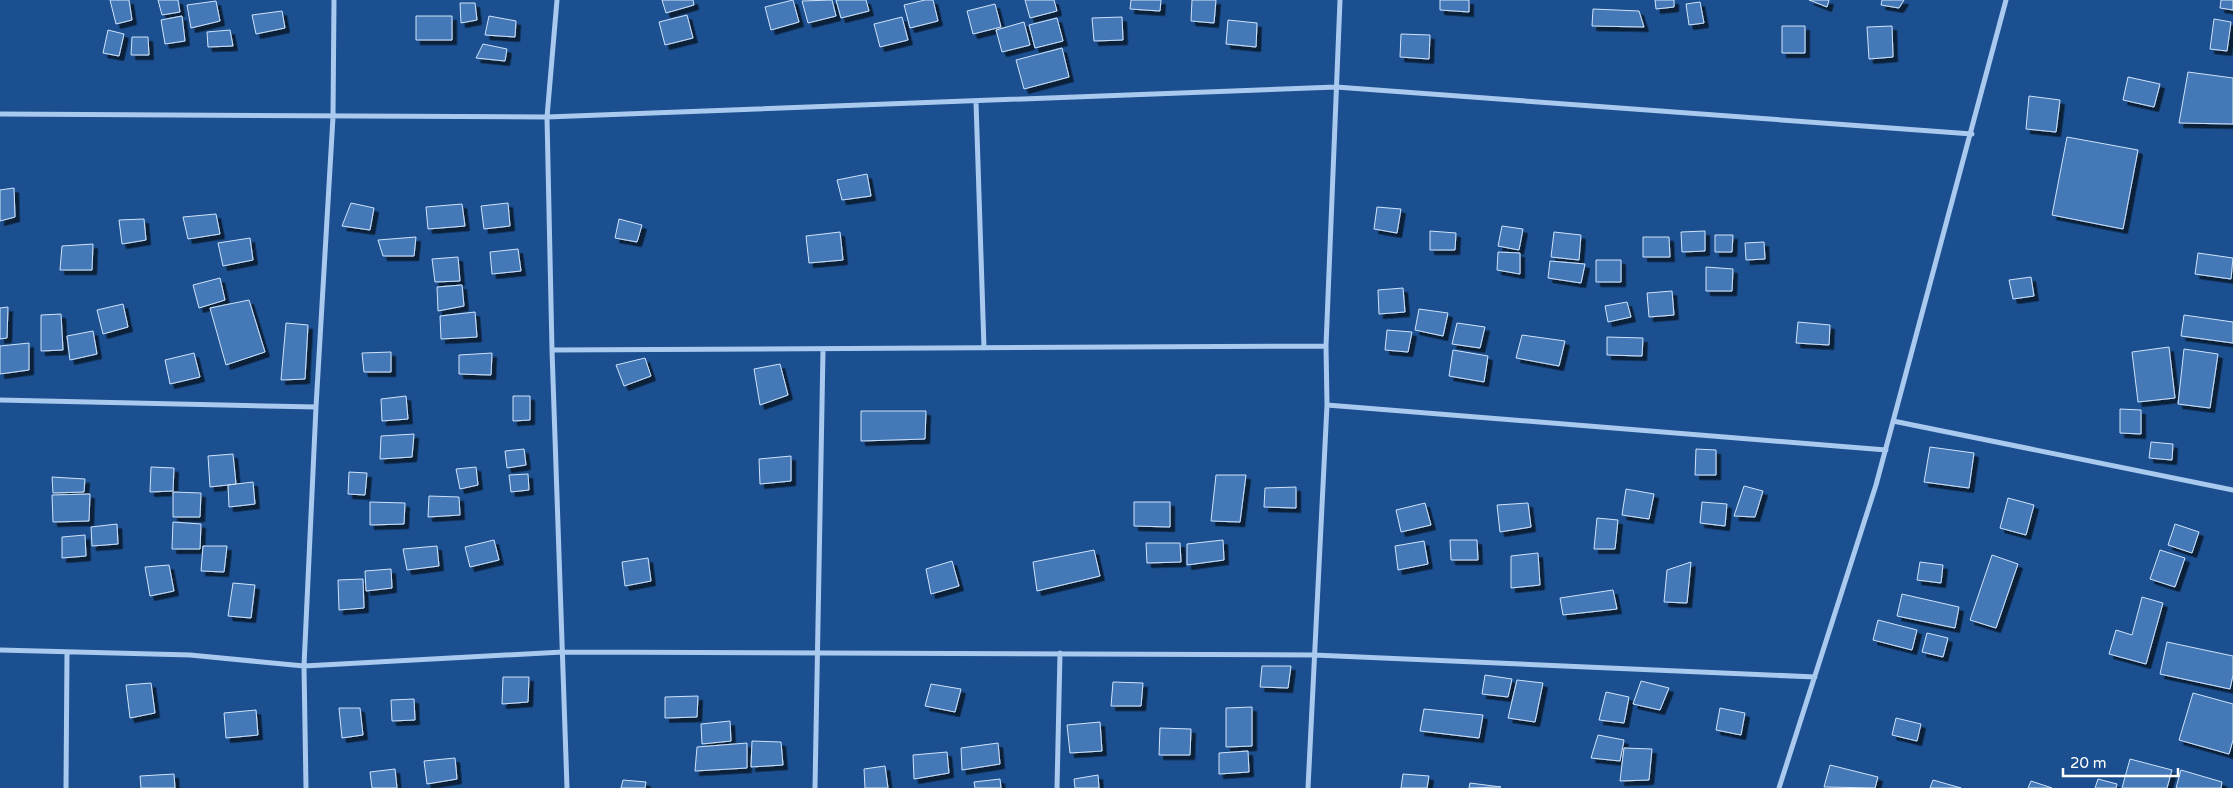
<svg xmlns="http://www.w3.org/2000/svg" width="2233" height="788" viewBox="0 0 2233 788" font-family="'Varela Round',sans-serif">
  <style>
    .building { fill: #4478b7; stroke: #cfe3fa; filter: url(#shadow) }
    .lines { fill: none; stroke-linecap: round; stroke-linejoin: round }
    .minor { stroke: #a9c9ee; stroke-width: 5 }
  </style>
  <defs>
    <filter id="shadow"><feDropShadow dx="4.5" dy="4.5" stdDeviation="0" flood-color="#0009"/></filter>
  </defs>
  <rect width="100%" height="100%" fill="#1b4f8f"/>
  <!-- building -->
  <path class="building" d="M 110,0 L 129,0 L 132,20 L 116,24 Z
    M 158,0 L 178,0 L 180,12 L 162,15 Z
    M 662,0 L 693,0 L 694,5 L 666,13 Z
    M 793,0 L 799,22 L 771,30 L 765,7 Z
    M 832,0 L 836,16 L 808,23 L 802,1 Z
    M 836,0 L 866,0 L 869,11 L 841,18 Z
    M 925,0 L 933,0 L 938,21 L 910,28 L 904,5 Z
    M 1025,0 L 1054,0 L 1057,11 L 1030,18 Z
    M 1131,0 L 1161,0 L 1160,11 L 1130,9 Z
    M 1192,0 L 1216,0 L 1214,23 L 1191,21 Z
    M 1440,0 L 1469,0 L 1469,12 L 1440,10 Z
    M 1655,0 L 1674,0 L 1674,7 L 1656,9 Z
    M 1809,0 L 1829,0 L 1827,7 Z
    M 1882,0 L 1904,0 L 1899,8 L 1881,5 Z
    M 2221,0 L 2233,0 L 2233,10 L 2220,8 Z
    M 216,1 L 220,21 L 191,28 L 187,5 Z
    M 1700,2 L 1704,23 L 1689,25 L 1686,4 Z
    M 460,3 L 475,3 L 477,20 L 461,23 Z
    M 995,4 L 1001,27 L 973,34 L 967,11 Z
    M 1593,9 L 1639,11 L 1644,27 L 1592,26 Z
    M 282,11 L 285,28 L 256,34 L 252,15 Z
    M 687,15 L 693,38 L 665,45 L 659,22 Z
    M 182,16 L 185,41 L 165,44 L 161,20 Z
    M 416,16 L 452,16 L 452,40 L 416,40 Z
    M 489,16 L 516,21 L 515,37 L 485,35 Z
    M 902,17 L 908,40 L 880,47 L 874,24 Z
    M 1122,17 L 1123,40 L 1094,41 L 1092,18 Z
    M 1057,18 L 1063,41 L 1035,48 L 1029,25 Z
    M 2214,19 L 2231,22 L 2227,51 L 2210,49 Z
    M 1228,20 L 1257,23 L 1256,47 L 1226,44 Z
    M 1024,22 L 1030,45 L 1002,52 L 996,30 Z
    M 1782,26 L 1805,26 L 1805,53 L 1782,53 Z
    M 1892,26 L 1893,57 L 1869,59 L 1867,27 Z
    M 108,30 L 124,34 L 119,56 L 103,53 Z
    M 230,30 L 233,46 L 208,47 L 207,32 Z
    M 1401,34 L 1430,35 L 1429,59 L 1400,57 Z
    M 132,37 L 148,37 L 149,55 L 131,55 Z
    M 483,44 L 507,49 L 505,61 L 476,58 Z
    M 1062,48 L 1069,77 L 1024,89 L 1016,60 Z
    M 2188,72 L 2233,78 L 2233,124 L 2179,123 Z
    M 2128,77 L 2160,84 L 2154,107 L 2123,100 Z
    M 2029,96 L 2060,100 L 2056,132 L 2026,129 Z
    M 2067,137 L 2138,150 L 2123,229 L 2052,215 Z
    M 867,174 L 871,196 L 842,200 L 837,180 Z
    M 14,188 L 15,217 L 0,221 L 0,190 Z
    M 351,203 L 374,208 L 370,230 L 342,226 Z
    M 508,203 L 510,226 L 484,229 L 481,206 Z
    M 462,204 L 465,226 L 428,229 L 426,207 Z
    M 1377,207 L 1401,209 L 1397,233 L 1374,229 Z
    M 216,214 L 220,234 L 188,239 L 183,217 Z
    M 144,219 L 146,240 L 122,244 L 119,220 Z
    M 619,219 L 642,225 L 637,242 L 615,238 Z
    M 1502,226 L 1523,229 L 1519,250 L 1498,246 Z
    M 1430,231 L 1456,233 L 1455,250 L 1430,250 Z
    M 1705,231 L 1705,251 L 1682,252 L 1681,232 Z
    M 840,232 L 843,260 L 809,263 L 806,236 Z
    M 1554,232 L 1581,235 L 1579,260 L 1551,257 Z
    M 1715,235 L 1733,235 L 1732,252 L 1715,252 Z
    M 416,237 L 414,256 L 383,256 L 378,240 Z
    M 1643,237 L 1669,237 L 1670,257 L 1643,257 Z
    M 250,238 L 253,260 L 223,266 L 218,243 Z
    M 1764,242 L 1765,259 L 1746,260 L 1745,243 Z
    M 93,244 L 92,270 L 60,270 L 62,246 Z
    M 518,249 L 521,271 L 492,274 L 490,252 Z
    M 1498,252 L 1520,253 L 1520,274 L 1497,270 Z
    M 2198,253 L 2233,258 L 2231,279 L 2195,274 Z
    M 458,257 L 460,281 L 435,282 L 432,259 Z
    M 1596,260 L 1621,260 L 1621,282 L 1596,282 Z
    M 1550,261 L 1585,264 L 1581,283 L 1548,278 Z
    M 1706,267 L 1733,269 L 1732,291 L 1706,291 Z
    M 2031,277 L 2034,296 L 2013,299 L 2009,280 Z
    M 220,278 L 225,300 L 199,308 L 193,285 Z
    M 462,285 L 464,306 L 438,311 L 437,287 Z
    M 1403,288 L 1405,312 L 1379,314 L 1378,290 Z
    M 1672,291 L 1674,315 L 1649,317 L 1647,293 Z
    M 249,300 L 265,352 L 226,365 L 210,308 Z
    M 1627,302 L 1631,317 L 1608,322 L 1605,306 Z
    M 123,304 L 128,327 L 103,334 L 97,310 Z
    M 8,307 L 7,338 L 0,339 L 0,308 Z
    M 1419,309 L 1448,313 L 1443,336 L 1415,330 Z
    M 475,312 L 477,337 L 441,339 L 440,316 Z
    M 61,314 L 63,350 L 41,351 L 41,315 Z
    M 2184,315 L 2233,322 L 2233,343 L 2181,336 Z
    M 1798,322 L 1830,325 L 1829,345 L 1796,343 Z
    M 286,323 L 308,325 L 305,379 L 281,380 Z
    M 1457,323 L 1485,327 L 1480,348 L 1452,344 Z
    M 1387,330 L 1412,332 L 1408,352 L 1385,350 Z
    M 93,331 L 97,354 L 70,360 L 67,336 Z
    M 1522,335 L 1565,341 L 1559,366 L 1516,358 Z
    M 1607,337 L 1643,338 L 1642,356 L 1607,355 Z
    M 29,343 L 29,370 L 0,374 L 0,346 Z
    M 2169,347 L 2175,398 L 2138,402 L 2132,352 Z
    M 2184,349 L 2218,354 L 2210,408 L 2178,404 Z
    M 1453,350 L 1488,356 L 1484,382 L 1449,376 Z
    M 391,352 L 391,372 L 364,372 L 362,353 Z
    M 194,353 L 200,377 L 170,384 L 165,360 Z
    M 492,353 L 491,375 L 459,374 L 459,355 Z
    M 645,358 L 651,376 L 624,386 L 616,365 Z
    M 780,364 L 788,395 L 760,405 L 754,369 Z
    M 406,396 L 408,419 L 382,421 L 381,399 Z
    M 513,396 L 530,396 L 530,420 L 513,421 Z
    M 2120,409 L 2141,410 L 2141,434 L 2120,433 Z
    M 861,411 L 926,411 L 925,439 L 861,441 Z
    M 414,434 L 412,457 L 380,459 L 381,436 Z
    M 2151,442 L 2173,444 L 2172,460 L 2149,458 Z
    M 1930,447 L 1974,453 L 1969,488 L 1924,482 Z
    M 524,449 L 526,465 L 507,468 L 505,451 Z
    M 1696,449 L 1716,450 L 1716,475 L 1695,475 Z
    M 233,454 L 236,484 L 210,487 L 208,456 Z
    M 791,456 L 791,481 L 760,484 L 759,459 Z
    M 151,467 L 174,468 L 173,491 L 150,492 Z
    M 476,467 L 478,485 L 460,489 L 456,469 Z
    M 349,472 L 367,473 L 365,495 L 348,494 Z
    M 528,474 L 529,490 L 511,492 L 509,475 Z
    M 1216,475 L 1246,475 L 1240,522 L 1211,521 Z
    M 52,477 L 85,479 L 84,492 L 53,493 Z
    M 253,482 L 255,504 L 229,507 L 228,485 Z
    M 1744,486 L 1763,491 L 1755,517 L 1734,516 Z
    M 1296,487 L 1296,508 L 1264,507 L 1265,488 Z
    M 1626,489 L 1654,494 L 1649,519 L 1622,515 Z
    M 173,492 L 201,493 L 200,517 L 173,517 Z
    M 90,494 L 89,521 L 53,522 L 52,495 Z
    M 429,496 L 459,497 L 460,515 L 428,517 Z
    M 2008,498 L 2034,505 L 2026,535 L 2000,528 Z
    M 370,502 L 405,503 L 404,524 L 370,525 Z
    M 1134,502 L 1170,502 L 1170,527 L 1134,526 Z
    M 1702,502 L 1727,504 L 1725,526 L 1700,523 Z
    M 1425,503 L 1431,525 L 1401,532 L 1396,510 Z
    M 1528,503 L 1531,527 L 1500,532 L 1497,505 Z
    M 1597,518 L 1618,520 L 1615,549 L 1594,549 Z
    M 173,522 L 201,524 L 200,549 L 172,549 Z
    M 117,524 L 118,544 L 92,546 L 91,527 Z
    M 2175,524 L 2199,532 L 2192,553 L 2168,545 Z
    M 85,535 L 86,556 L 62,558 L 62,537 Z
    M 494,540 L 499,560 L 470,567 L 465,547 Z
    M 1223,540 L 1224,560 L 1187,565 L 1187,544 Z
    M 1450,540 L 1477,540 L 1478,560 L 1451,560 Z
    M 1424,541 L 1428,564 L 1398,570 L 1395,546 Z
    M 1146,543 L 1180,543 L 1181,562 L 1147,563 Z
    M 203,546 L 227,546 L 224,572 L 201,571 Z
    M 437,546 L 439,566 L 407,570 L 403,549 Z
    M 1094,550 L 1100,576 L 1037,591 L 1033,562 Z
    M 2160,550 L 2185,558 L 2175,587 L 2150,579 Z
    M 1538,553 L 1540,585 L 1511,588 L 1511,556 Z
    M 1992,555 L 2018,564 L 1996,628 L 1970,620 Z
    M 648,558 L 651,581 L 625,586 L 622,562 Z
    M 952,561 L 959,586 L 931,594 L 926,569 Z
    M 1691,562 L 1687,603 L 1664,602 L 1667,570 Z
    M 1920,562 L 1943,565 L 1941,583 L 1917,580 Z
    M 169,565 L 174,591 L 150,596 L 145,567 Z
    M 391,569 L 392,588 L 366,591 L 365,571 Z
    M 363,579 L 364,608 L 339,610 L 338,580 Z
    M 233,583 L 255,585 L 251,618 L 228,616 Z
    M 1613,590 L 1617,609 L 1563,615 L 1560,598 Z
    M 1902,594 L 1959,607 L 1955,628 L 1897,616 Z
    M 2142,597 L 2163,603 L 2146,664 L 2109,654 L 2116,630 L 2132,635 Z
    M 1878,620 L 1917,630 L 1912,650 L 1873,640 Z
    M 1927,633 L 1948,638 L 1943,657 L 1922,652 Z
    M 2167,642 L 2233,656 L 2233,675 L 2230,689 L 2160,674 Z
    M 1262,666 L 1291,666 L 1288,688 L 1260,687 Z
    M 1485,675 L 1512,679 L 1508,697 L 1482,694 Z
    M 503,677 L 529,677 L 528,702 L 502,704 Z
    M 1517,680 L 1543,683 L 1535,722 L 1508,718 Z
    M 1641,681 L 1669,688 L 1660,710 L 1633,704 Z
    M 1113,682 L 1143,683 L 1141,706 L 1111,706 Z
    M 151,683 L 155,713 L 130,718 L 126,685 Z
    M 931,684 L 961,689 L 955,712 L 925,706 Z
    M 1606,692 L 1629,697 L 1624,723 L 1599,720 Z
    M 2193,693 L 2233,704 L 2233,740 L 2229,754 L 2179,740 Z
    M 698,696 L 697,717 L 665,718 L 665,697 Z
    M 414,699 L 415,720 L 392,721 L 391,700 Z
    M 1252,707 L 1252,746 L 1226,747 L 1226,708 Z
    M 339,708 L 360,708 L 363,735 L 342,738 Z
    M 1720,708 L 1745,713 L 1741,735 L 1716,730 Z
    M 1424,709 L 1483,715 L 1479,738 L 1420,731 Z
    M 256,710 L 258,735 L 226,738 L 224,713 Z
    M 1896,718 L 1921,724 L 1917,741 L 1892,735 Z
    M 730,721 L 731,741 L 702,744 L 701,724 Z
    M 1100,722 L 1102,751 L 1070,753 L 1067,725 Z
    M 1160,728 L 1191,729 L 1190,755 L 1159,755 Z
    M 1598,735 L 1624,740 L 1620,761 L 1591,758 Z
    M 752,741 L 781,742 L 783,765 L 751,767 Z
    M 747,743 L 747,768 L 695,771 L 697,747 Z
    M 998,743 L 1000,764 L 962,770 L 961,748 Z
    M 1624,748 L 1652,749 L 1649,780 L 1620,781 Z
    M 1248,751 L 1249,772 L 1219,774 L 1219,753 Z
    M 947,752 L 949,773 L 914,779 L 913,755 Z
    M 455,758 L 457,779 L 427,784 L 424,761 Z
    M 2130,759 L 2172,770 L 2167,788 L 2122,788 Z
    M 1830,765 L 1878,777 L 1875,788 L 1824,787 Z
    M 885,766 L 888,788 L 865,788 L 864,769 Z
    M 395,769 L 397,788 L 372,788 L 370,772 Z
    M 2181,770 L 2222,782 L 2221,788 L 2176,788 Z
    M 174,774 L 175,788 L 141,788 L 140,776 Z
    M 1403,774 L 1429,776 L 1427,788 L 1401,788 Z
    M 1098,775 L 1099,788 L 1075,788 L 1074,779 Z
    M 1000,779 L 1001,788 L 975,788 L 974,782 Z
    M 2098,779 L 2117,784 L 2116,788 L 2095,788 Z
    M 623,780 L 646,782 L 645,788 L 621,788 Z
    M 1933,780 L 1961,788 L 1930,788 Z
    M 2031,781 L 2052,788 L 2028,788 Z
    M 1470,783 L 1501,787 L 1469,788 Z"/>
  <g class="lines">
    <!-- minor -->
    <path class="minor" d="M 557,0 L 547,117 L 552,350 L 567,788
      M 976,102 L 984,348
      M 0,114 L 547,117 L 1336,87 L 1972,134
      M 552,350 L 1326,346
      M 0,400 L 316,407
      M 1327,405 L 1886,450
      M 1893,421 L 2233,490
      M 0,650 L 190,655 L 304,666 L 563,652 L 1314,655 L 1815,677
      M 66,788 L 67,652
      M 306,788 L 304,666 L 316,407 L 333,117 L 334,0
      M 815,788 L 823,350
      M 1057,788 L 1060,653
      M 1308,788 L 1327,405 L 1326,346 L 1340,0
      M 1779,788 L 1876,485 L 2006,0"/>
  </g>
  <!-- scale -->
  <path d="M2063 768v8h115v-8" fill="none" stroke="#ffffff" stroke-width="2.5"/>
  <text x="2070" y="768" font-size="15" fill="#ffffff" stroke="#1b4f8f" stroke-width="4" paint-order="stroke">20 m</text>
</svg>
